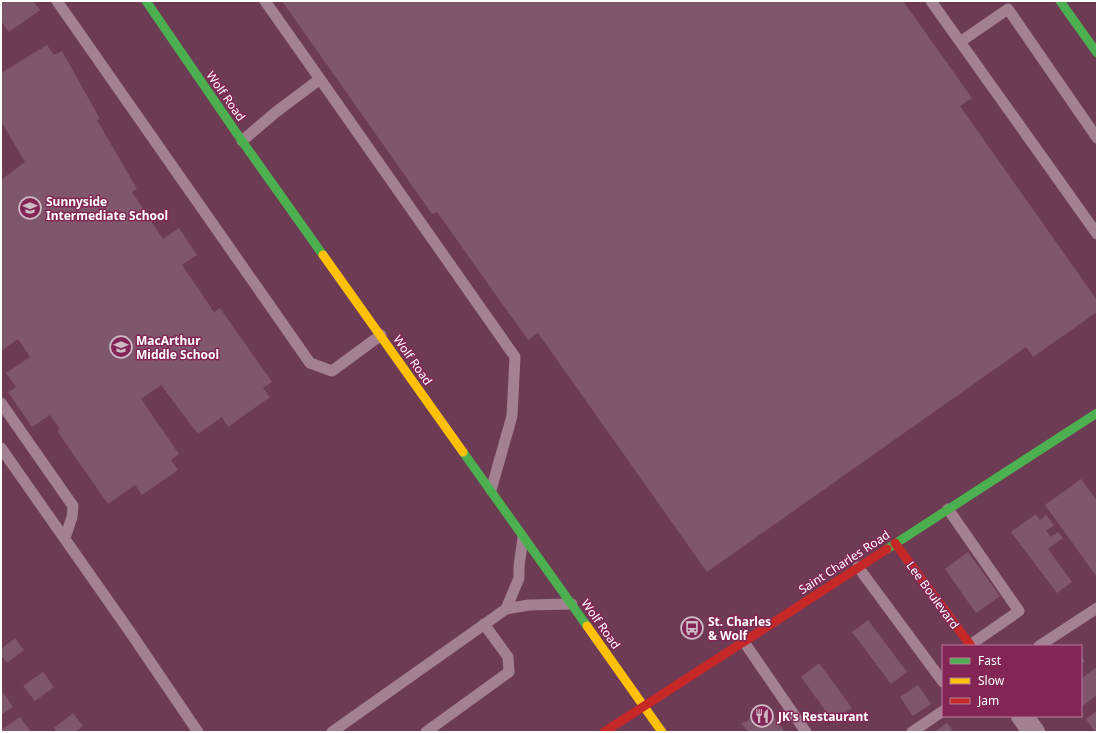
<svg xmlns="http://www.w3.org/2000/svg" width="1098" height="733" viewBox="0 0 1098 733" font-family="'Noto Sans',sans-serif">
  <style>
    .building { fill: #7f566c }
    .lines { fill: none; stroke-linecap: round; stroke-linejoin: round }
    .lane { stroke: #a48192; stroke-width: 11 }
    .street { stroke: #a48192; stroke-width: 22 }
    .fast { stroke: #4caf50; stroke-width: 9 }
    .slow { stroke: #ffc107; stroke-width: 9 }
    .jam { stroke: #c62828; stroke-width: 9 }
    .labels { text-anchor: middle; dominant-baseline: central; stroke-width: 3; stroke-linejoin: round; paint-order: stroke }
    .street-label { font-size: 12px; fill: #fff; stroke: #832655 }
    .poi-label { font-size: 12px; font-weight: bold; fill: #fff; stroke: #832655; text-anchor: start }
  </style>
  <rect width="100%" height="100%" fill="#6e3b55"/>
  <!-- building -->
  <path class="building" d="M 1,1 L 33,1 L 40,10 L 9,32 L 1,21 Z
    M 282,1 L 903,1 L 972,98 L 960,106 L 1097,300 L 1097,312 L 1033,357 L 1026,347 L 707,572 L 538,333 L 528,340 L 437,212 L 432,214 Z
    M 47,45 L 54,55 L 62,51 L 100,119 L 97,120 L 137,189 L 132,192 L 163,239 L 179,228 L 197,255 L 182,265 L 214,312 L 220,308 L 272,382 L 263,388 L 270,397 L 228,427 L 222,417 L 198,434 L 161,385 L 141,399 L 179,454 L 171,460 L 178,470 L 142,495 L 135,485 L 108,504 L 57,431 L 60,429 L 50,415 L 32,427 L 8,392 L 16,387 L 6,373 L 30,357 L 18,339 L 1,351 L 1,180 L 25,162 L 1,121 L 1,73 Z
    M 1081,479 L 1097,501 L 1097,577 L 1045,505 Z
    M 1036,514 L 1040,520 L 1046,515 L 1054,525 L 1046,531 L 1051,537 L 1058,532 L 1063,538 L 1048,549 L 1072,582 L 1057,593 L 1011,532 Z
    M 968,552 L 1000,596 L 976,613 L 945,569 Z
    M 868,620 L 907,672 L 891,684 L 852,632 Z
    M 15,638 L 24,650 L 7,663 L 1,655 L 1,649 Z
    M 1081,655 L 1085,661 L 1081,664 Z
    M 819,663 L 852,708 L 833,721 L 801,677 Z
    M 1095,668 L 1097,672 L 1097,695 L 1081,707 L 1081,679 Z
    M 43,672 L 54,687 L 35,701 L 23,686 Z
    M 918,685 L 931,704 L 913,716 L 900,697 Z
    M 1,690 L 13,707 L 1,715 Z
    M 767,707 L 785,732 L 748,732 L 741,723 L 748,721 L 752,712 L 762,711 Z
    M 1097,711 L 1097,732 L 1095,732 L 1086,719 Z
    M 73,713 L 83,726 L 75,732 L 57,732 L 54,728 Z
    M 20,717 L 31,732 L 1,732 L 1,730 Z
    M 947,723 L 954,732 L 934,732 Z"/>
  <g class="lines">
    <!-- lane -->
    <path class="lane" d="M 57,1 L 310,363 L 332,371 L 381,335
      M 265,1 L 320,79
      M 931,1 L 1097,234
      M 960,42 L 1008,9 L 1097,138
      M 242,141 L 276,112 L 320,79 L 515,357 L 512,416 L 491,490
      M 1,403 L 73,506 L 72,517 L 65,538
      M 1,448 L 128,629 L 198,732
      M 948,509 L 1019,611 L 970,645
      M 523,538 L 519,566 L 519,578 L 506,609 L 529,605 L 572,604
      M 858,567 L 943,682
      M 744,642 L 806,732
      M 1039,646 L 1097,608
      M 332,732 L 506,609
      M 426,732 L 509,672 L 508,657 L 484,624
      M 912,732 L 943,711"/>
    <!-- street -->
    <path class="street" d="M 1022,716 L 1034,732"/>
    <!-- fast -->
    <path class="fast" d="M 146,1 L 242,141 L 323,255
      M 1060,1 L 1097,53
      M 463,452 L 587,626
      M 887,549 L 1097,413"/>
    <!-- slow -->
    <path class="slow" d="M 323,255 L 463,452
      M 587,626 L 662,732"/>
    <!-- jam -->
    <path class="jam" d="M 895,543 L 971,646
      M 604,732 L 887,549"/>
  </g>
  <!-- icons -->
  <defs>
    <g id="school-ring" transform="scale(1.15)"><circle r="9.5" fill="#832655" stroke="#ccbac4" stroke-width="1.5"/><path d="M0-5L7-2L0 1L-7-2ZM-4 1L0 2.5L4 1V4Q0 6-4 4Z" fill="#ccbac4"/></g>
    <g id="bus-ring" transform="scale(1.15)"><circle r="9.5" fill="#832655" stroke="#ccbac4" stroke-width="1.5"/><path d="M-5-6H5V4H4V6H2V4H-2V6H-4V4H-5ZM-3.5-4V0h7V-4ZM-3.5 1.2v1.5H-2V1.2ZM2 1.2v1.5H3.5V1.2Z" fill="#ccbac4"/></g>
    <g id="restaurant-ring" transform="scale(1.15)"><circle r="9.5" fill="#832655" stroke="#ccbac4" stroke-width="1.5"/><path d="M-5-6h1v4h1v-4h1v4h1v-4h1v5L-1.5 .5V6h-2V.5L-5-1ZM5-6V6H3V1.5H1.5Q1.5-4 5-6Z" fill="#ccbac4"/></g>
  </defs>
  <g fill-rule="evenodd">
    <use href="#school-ring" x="30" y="208"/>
    <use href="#school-ring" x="121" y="347"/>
    <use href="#bus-ring" x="692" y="628"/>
    <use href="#restaurant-ring" x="762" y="716"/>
  </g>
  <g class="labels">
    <!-- street labels -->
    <g class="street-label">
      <text transform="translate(226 96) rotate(55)">Wolf Road</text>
      <text transform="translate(413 360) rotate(55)">Wolf Road</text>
      <text transform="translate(844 562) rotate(-33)">Saint Charles Road</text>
      <text transform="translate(933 595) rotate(54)">Lee Boulevard</text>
      <text transform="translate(601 624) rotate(55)">Wolf Road</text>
    </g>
    <!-- poi labels -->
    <g class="poi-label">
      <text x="46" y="201">Sunnyside<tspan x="46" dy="14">Intermediate School</tspan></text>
      <text x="136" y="340">MacArthur<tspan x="136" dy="14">Middle School</tspan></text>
      <text x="708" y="621">St. Charles<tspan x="708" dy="14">&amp; Wolf</tspan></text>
      <text x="778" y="716">JK's Restaurant</text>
    </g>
  </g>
  <!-- border -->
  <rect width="1098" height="733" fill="none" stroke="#ffffff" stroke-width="4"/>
  <!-- legend -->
  <rect x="942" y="645" width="140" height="72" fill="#832655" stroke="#b57d99"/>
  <rect x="950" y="658" width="20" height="6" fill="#4caf50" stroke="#b57d99"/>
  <text x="978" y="665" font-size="12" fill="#ffffff">Fast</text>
  <rect x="950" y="678" width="20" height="6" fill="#ffc107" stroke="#b57d99"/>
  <text x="978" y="685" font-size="12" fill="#ffffff">Slow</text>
  <rect x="950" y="698" width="20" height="6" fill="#c62828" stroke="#b57d99"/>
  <text x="978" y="705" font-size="12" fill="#ffffff">Jam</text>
</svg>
